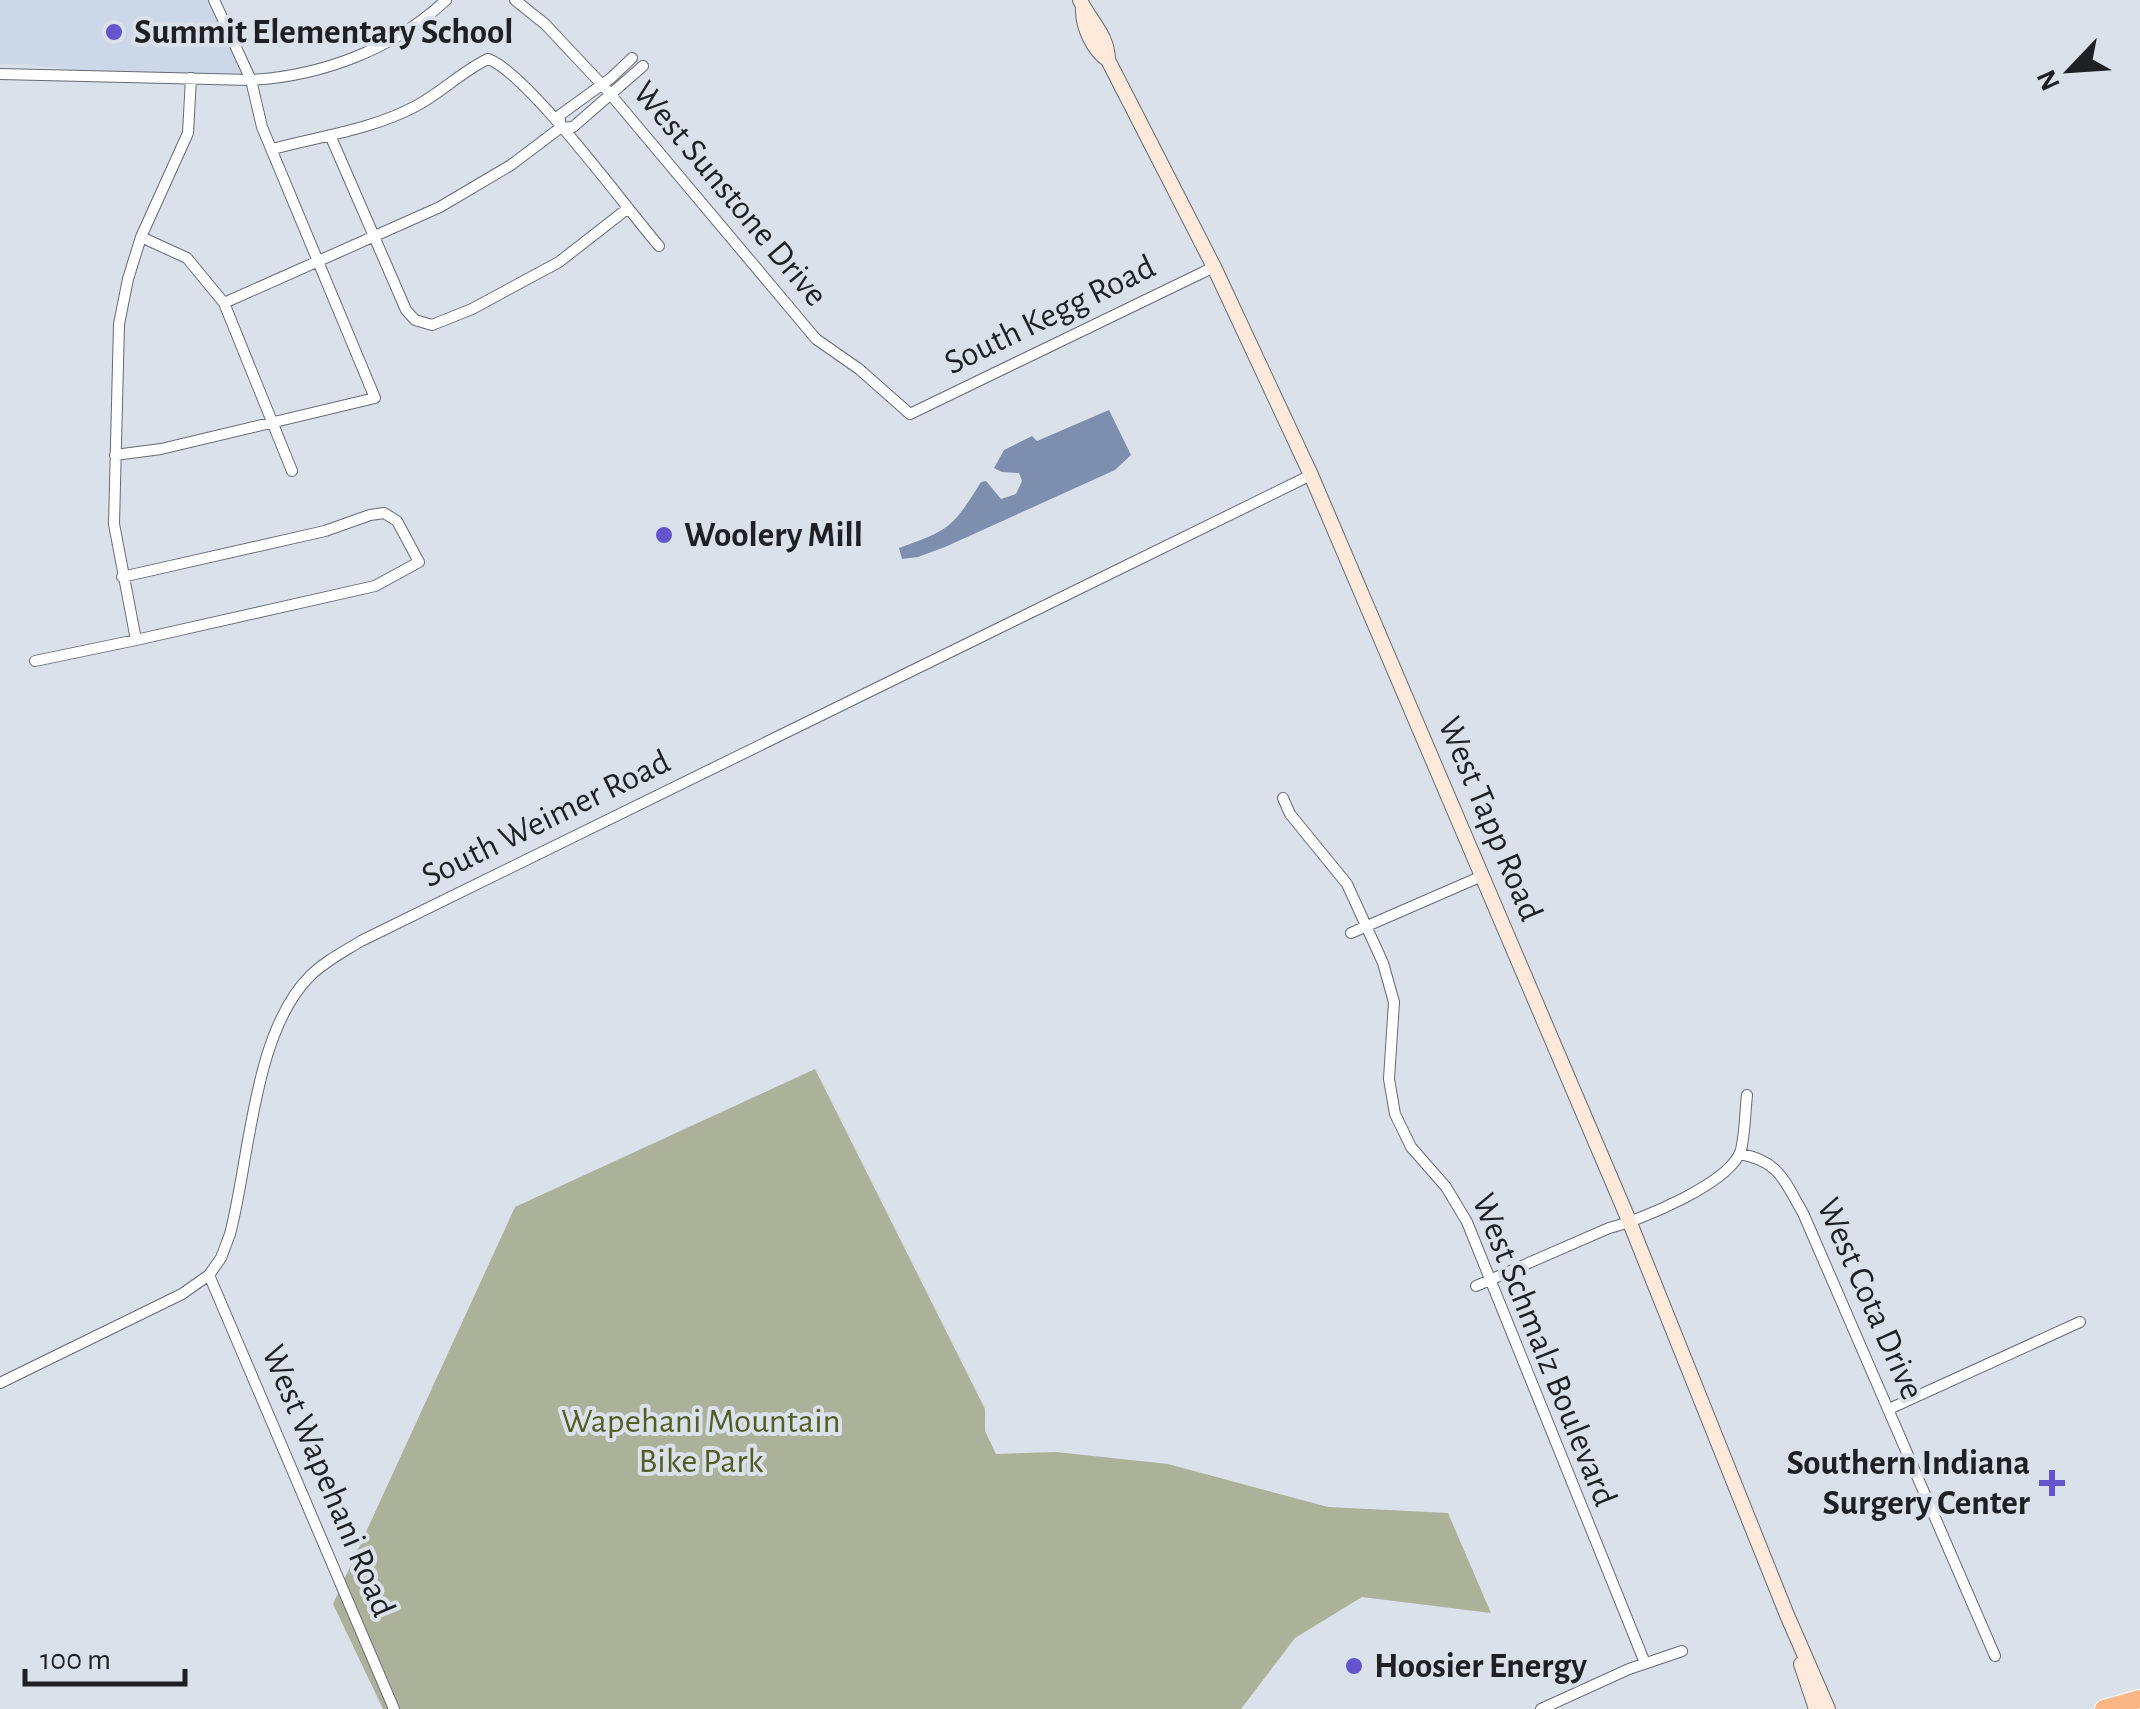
<svg xmlns="http://www.w3.org/2000/svg" width="2140" height="1709" viewBox="0 0 2140 1709" font-family="'Alegreya Sans',sans-serif">
  <style>
    .built { fill: #ccd7e7 }
    .green { fill: #acb199 }
    .water { fill: #7e8eae }
    .lines { fill: none; stroke-linecap: round; stroke-linejoin: round }
    .minor-casing { stroke: #656b74; stroke-width: 12 }
    .secondary-casing { stroke: #656b74; stroke-width: 16 }
    .motorway-casing { stroke: #fff; stroke-width: 20 }
    .minor { stroke: #fff; stroke-width: 10 }
    .secondary { stroke: #fee9da; stroke-width: 14 }
    .motorway { stroke: #fab684; stroke-width: 18 }
    .poi-dot { fill: #6455ce; stroke: #dae1eb; stroke-width: 4 }
    .labels { text-anchor: middle; dominant-baseline: central; stroke-width: 8; stroke-linejoin: round; paint-order: stroke }
    .poi-label { font-size: 35px; font-weight: bold; fill: #1e2024; stroke: #dae1eb; text-anchor: start }
    .street-label { font-size: 35px; fill: #1e2024; stroke: #dae1eb }
    .park-label { font-size: 35px; fill: #545d22; stroke: #dae1eb }
  </style>
  <rect width="100%" height="100%" fill="#dae1eb"/>
  <!-- built -->
  <path class="built" d="M 0,0 L 212,0 L 251,83 L 129,77 L 24,64 L 0,64 Z"/>
  <!-- green -->
  <path class="green" d="M 815,1069 L 985,1409 L 985,1431 L 996,1454 L 1056,1452 L 1168,1464 L 1328,1507 L 1448,1513 L 1491,1613 L 1362,1597 L 1295,1638 L 1241,1709 L 383,1709 L 333,1604 L 515,1207 Z"/>
  <!-- water -->
  <path class="water" d="M 1109,410 L 1131,455 L 1115,470 L 945,547 L 918,557 L 902,559 L 899,548 C 950,530 953,527 981,482 L 986,481 L 1001,499 L 1016,494 L 1022,481 L 1019,473 L 1002,472 L 994,468 L 1004,450 L 1032,436 L 1037,441 Z"/>
  <g class="lines">
    <!-- minor casing -->
    <g class="minor-casing">
      <path id="minor" d="M 515,0 L 545,24 L 606,89 L 816,339 L 859,369 L 910,414 L 1214,267
        M 0,74 L 251,80 C 322,76 394,49 446,0
        M 560,127 L 560,115 L 611,78 L 632,58
        M 330,135 L 406,310 L 415,320 L 432,325 L 472,309 L 559,262 L 627,209
        M 273,149 C 321,136 371,130 416,106 C 441,93 462,71 488,59 C 527,72 626,208 659,246
        M 141,237 L 187,258 L 224,303 L 292,471
        M 224,303 L 440,207 L 511,165 L 560,128 L 573,127 L 643,66
        M 115,455 L 161,449 L 375,398 L 262,127 L 251,80 L 214,0
        M 122,577 L 325,531 L 370,515 L 384,513 L 397,521 L 419,562 L 375,586 L 136,640 L 114,524 L 119,324 L 128,279 L 141,237 L 188,133 L 191,78
        M 35,661 L 136,640
        M 1283,798 L 1290,814 L 1347,884 L 1383,963 L 1394,1002 L 1389,1079 L 1395,1114 L 1411,1147 L 1446,1187 L 1467,1222 L 1645,1663
        M 1351,933 L 1482,876
        M 1740,1154 C 1780,1161 1784,1181 1803,1213 L 1995,1656
        M 209,1275 L 394,1709
        M 1476,1286 L 1609,1228 C 1641,1220 1731,1183 1741,1150 C 1745,1133 1745,1113 1747,1095
        M 0,1383 L 182,1294 L 209,1275 L 221,1258 L 230,1234 C 250,1158 253,1033 310,976 C 324,962 343,952 361,941 L 1311,475
        M 1889,1409 L 2080,1322
        M 1541,1709 L 1629,1669 L 1682,1651"/>
    </g>
    <!-- secondary casing -->
    <g class="secondary-casing">
      <path id="secondary" d="M 1080,0 C 1089,20 1108,35 1108,60 L 1214,267 L 1311,475 L 1630,1223 L 1787,1615 L 1828,1709
        M 1083,8 C 1082,26 1093,50 1108,60
        M 1801,1664 L 1816,1709"/>
    </g>
    <!-- motorway casing -->
    <g class="motorway-casing">
      <path id="motorway" d="M 2104,1709 L 2140,1699"/>
    </g>
    <!-- minor -->
    <use href="#minor" class="minor"/>
    <!-- secondary -->
    <use href="#secondary" class="secondary"/>
    <!-- motorway -->
    <use href="#motorway" class="motorway"/>
  </g>
  <!-- markers -->
  <g class="poi-dot">
    <circle cx="114" cy="32" r="10"/>
    <circle cx="664" cy="535" r="10"/>
    <path d="M2047 1468h10v10h10v10h-10v10h-10v-10h-10v-10h10z"/>
    <circle cx="1354" cy="1666" r="10"/>
  </g>
  <g class="labels">
    <!-- poi labels -->
    <g class="poi-label">
      <text x="134" y="32">Summit Elementary School</text>
      <text x="684" y="535">Woolery Mill</text>
      <text x="2030" y="1463" text-anchor="end">Southern Indiana<tspan x="2030" dy="40">Surgery Center</tspan></text>
      <text x="1374" y="1666">Hoosier Energy</text>
    </g>
    <!-- street labels -->
    <g class="street-label">
      <text transform="translate(730 194) rotate(50)">West Sunstone Drive</text>
      <text transform="translate(1050 315) rotate(-26)">South Kegg Road</text>
      <text transform="translate(546 819) rotate(-26)">South Weimer Road</text>
      <text transform="translate(1490 819) rotate(67)">West Tapp Road</text>
      <text transform="translate(1870 1299) rotate(66)">West Cota Drive</text>
      <text transform="translate(1544 1350) rotate(68)">West Schmalz Boulevard</text>
      <text transform="translate(328 1481) rotate(67)">West Wapehani Road</text>
    </g>
    <!-- park labels -->
    <g class="park-label">
      <text x="701" y="1421">Wapehani Mountain<tspan x="701" dy="40">Bike Park</tspan></text>
    </g>
  </g>
  <!-- north arrow -->
  <g transform="translate(2070 70) rotate(245)" stroke="#dae1eb" stroke-width="8" paint-order="stroke">
  <path d="M0-8L18 38L0 25L-18 38Z" fill="#1e2024"/>
  <text y="-15" font-size="28" font-weight="bold" text-anchor="middle" fill="#1e2024">N</text>
  </g>
  <!-- scale -->
  <path d="M25 1669v15h160v-15" fill="none" stroke="#1e2024" stroke-width="5"/>
  <text x="40" y="1669" font-size="30" fill="#1e2024" stroke="#dae1eb" stroke-width="8" paint-order="stroke">100 m</text>
</svg>
